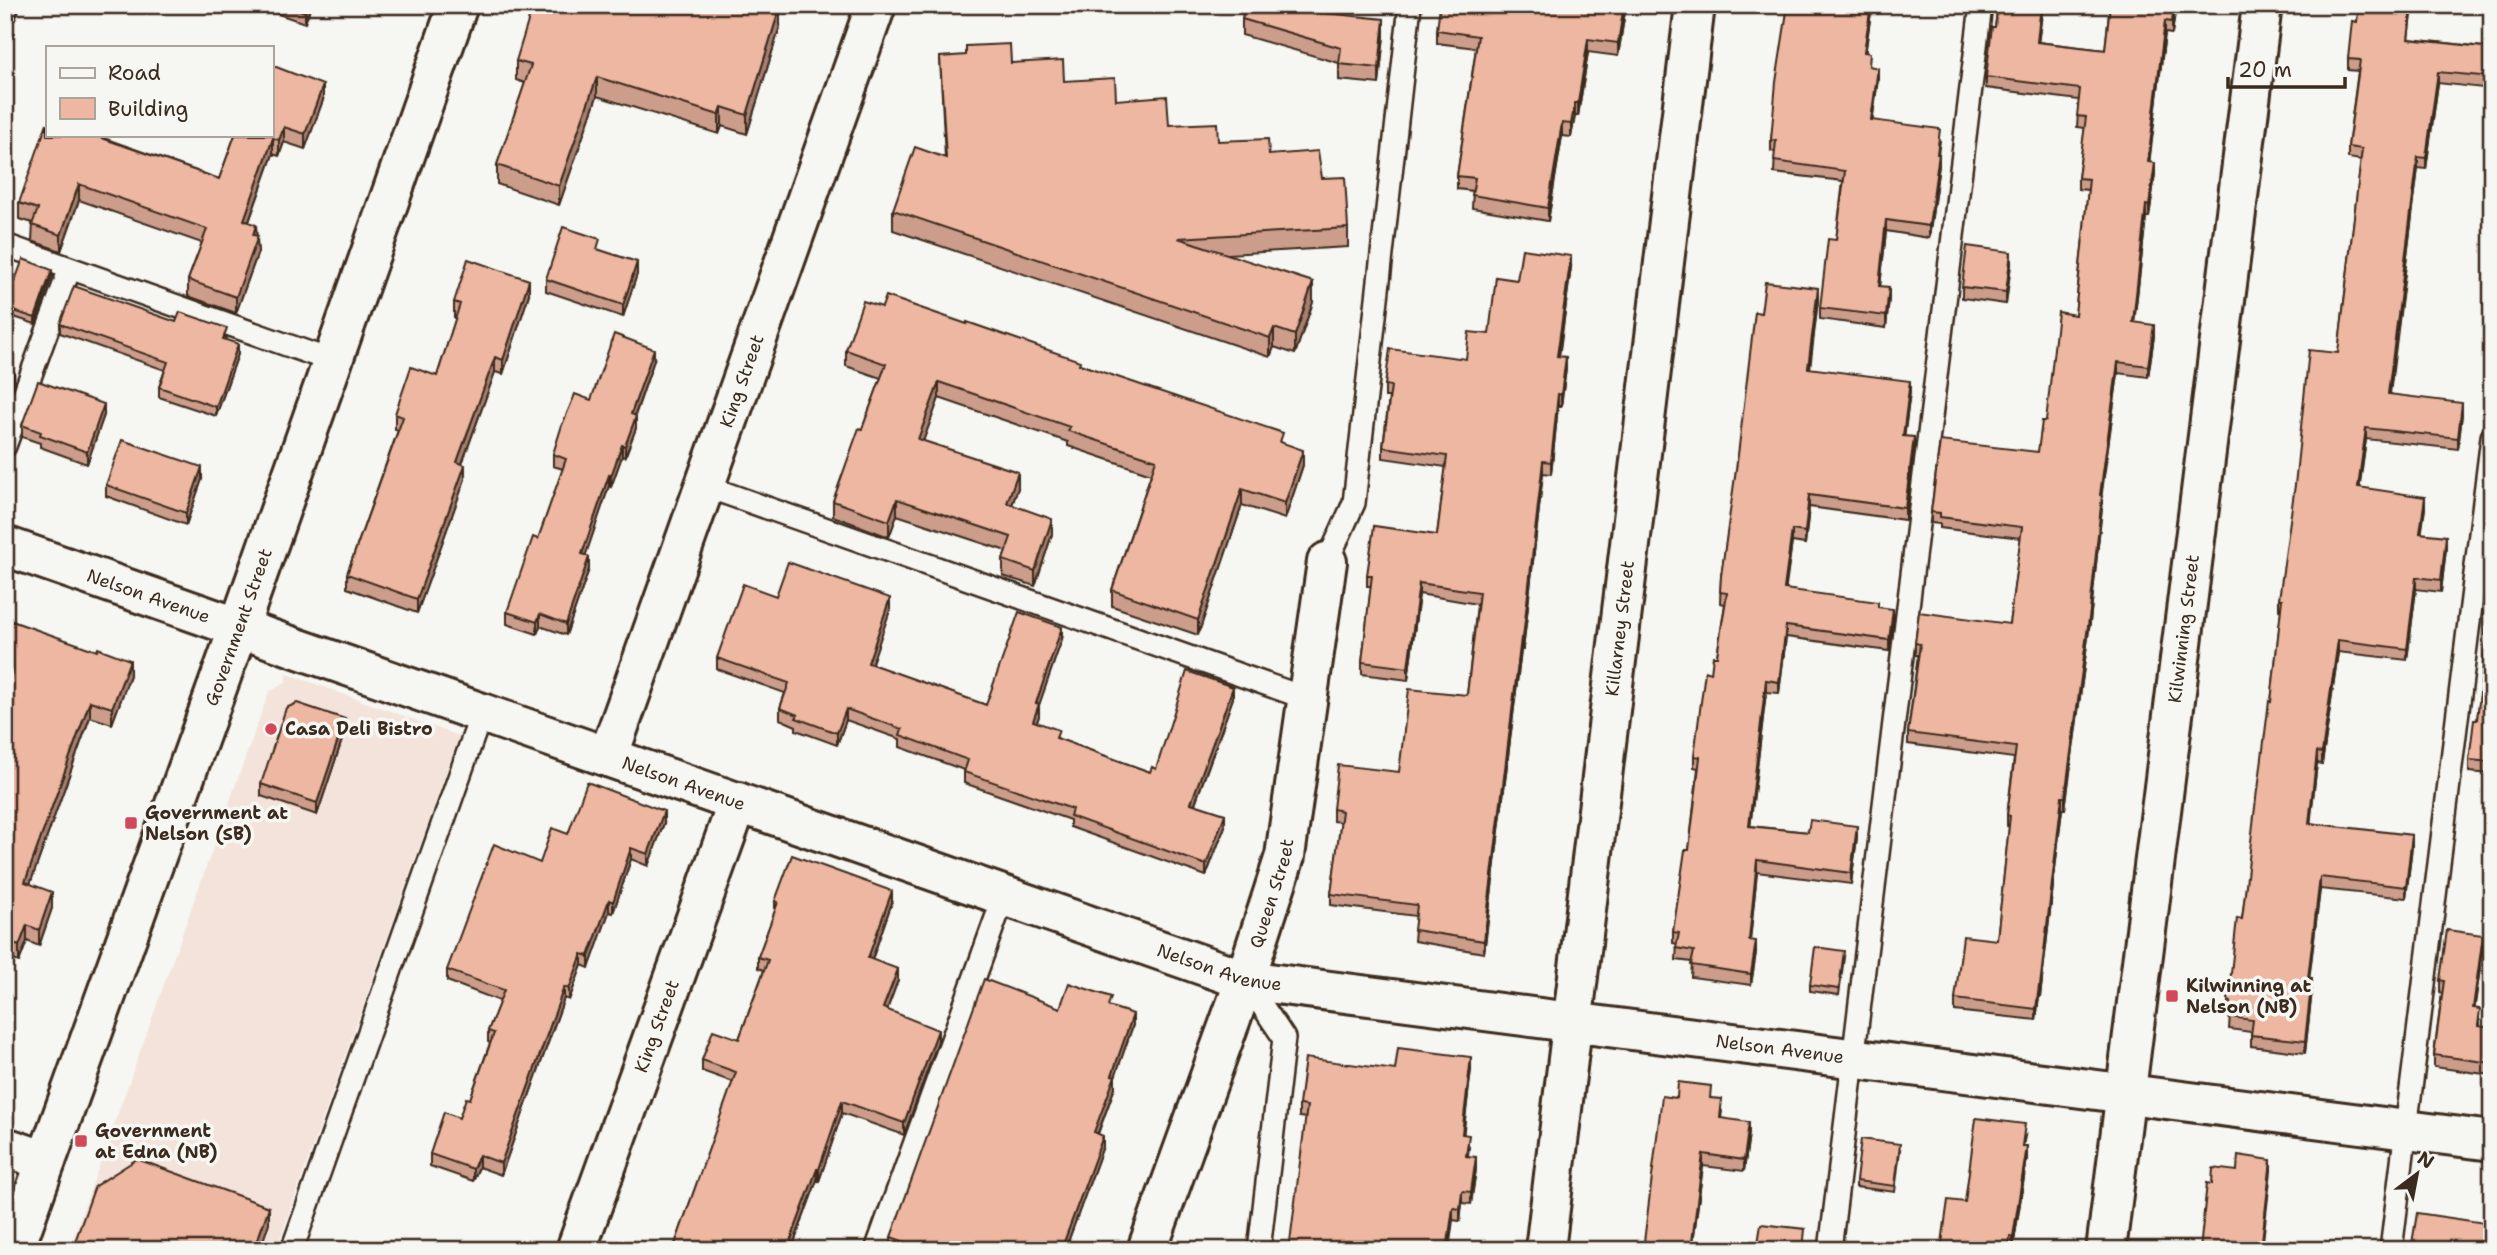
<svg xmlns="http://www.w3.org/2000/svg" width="2497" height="1255" viewBox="0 0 2497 1255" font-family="'Shantell Sans',sans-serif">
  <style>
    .built { fill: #f3e3da }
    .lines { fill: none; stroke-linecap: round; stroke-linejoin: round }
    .lane-casing { stroke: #3b2a1e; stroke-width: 26 }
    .street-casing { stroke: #3b2a1e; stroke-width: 44 }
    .secondary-casing { stroke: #3b2a1e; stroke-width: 44 }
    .lane { stroke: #f6f6f2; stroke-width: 21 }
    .street { stroke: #f6f6f2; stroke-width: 38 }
    .secondary { stroke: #f6f6f2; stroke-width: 38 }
    .wall { fill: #cc9d8a; stroke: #3b2a1e; stroke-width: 2 }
    .shaded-wall { fill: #a68071; stroke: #3b2a1e; stroke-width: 2 }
    .building { fill: #edb7a1; stroke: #3b2a1e; stroke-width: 2 }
    .poi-dot { fill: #d1495b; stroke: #f6f6f2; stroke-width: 2.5 }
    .labels { text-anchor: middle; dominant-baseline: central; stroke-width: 7; stroke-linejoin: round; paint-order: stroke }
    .street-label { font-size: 18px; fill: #3b2a1e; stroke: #f6f6f2 }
    .poi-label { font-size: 18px; font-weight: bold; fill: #3b2a1e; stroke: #f6f6f2; text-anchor: start }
  </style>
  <rect width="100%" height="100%" fill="#f6f6f2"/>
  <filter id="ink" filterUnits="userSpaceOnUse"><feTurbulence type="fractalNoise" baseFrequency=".0143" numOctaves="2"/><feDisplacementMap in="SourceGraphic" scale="14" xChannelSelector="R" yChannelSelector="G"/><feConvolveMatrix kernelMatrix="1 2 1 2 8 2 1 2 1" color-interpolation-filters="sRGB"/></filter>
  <g filter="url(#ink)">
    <!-- built -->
    <path class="built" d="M 285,673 L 459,736 L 276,1250 L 69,1250 L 269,692 L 287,682 Z"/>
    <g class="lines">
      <!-- lane casing -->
      <g class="lane-casing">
        <path id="lane" d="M 5,13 L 8,5
          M 5,245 L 332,361
          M 5,446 L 70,268
          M 705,486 L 1308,699
          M 1327,562 L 1354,503 L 1410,5
          M 1245,980 L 1284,1038 L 1259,1250
          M 292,1250 L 482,712
          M 876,1250 L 1004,896
          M 1830,1250 L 1981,5
          M 2391,1250 L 2492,437"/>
      </g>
      <!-- street casing -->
      <g class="street-casing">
        <g id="street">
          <path id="s1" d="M 5,546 L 1245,980 L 2492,1141"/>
          <path id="s2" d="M 608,757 L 876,5"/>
          <path d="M 5,1147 L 46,1161"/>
          <path id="s3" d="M 576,1250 L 738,802"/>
          <path id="s4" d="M 1147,1250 L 1245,980 L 1285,856 L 1327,562"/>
          <path id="s5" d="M 1545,1250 L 1695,5"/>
          <path id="s6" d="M 2106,1250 L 2262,5"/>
        </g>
      </g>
      <!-- secondary casing -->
      <g class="secondary-casing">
        <g id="secondary">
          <path id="s7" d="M 14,1250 L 239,627 L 458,5"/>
        </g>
      </g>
      <!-- lane -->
      <use href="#lane" class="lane"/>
      <!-- street -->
      <use href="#street" class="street"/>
      <!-- secondary -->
      <use href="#secondary" class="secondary"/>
    </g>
    <!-- wall -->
    <path class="wall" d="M 251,5 L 311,5 L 305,23 Z
      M 1214,5 L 1303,5 L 1301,11 L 1384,35 L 1379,84 L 1339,80 L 1339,63 L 1242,35 L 1242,19 L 1243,14 Z
      M 1626,5 L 1618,56 L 1588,52 L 1578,116 L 1575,116 L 1571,137 L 1562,136 L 1548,221 L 1472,208 L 1473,191 L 1457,189 L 1457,176 L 1476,48 L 1437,43 L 1437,30 Z
      M 1788,5 L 1872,5 L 1865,53 L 1870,67 L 1878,79 L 1872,120 L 1940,141 L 1938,154 L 1939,165 L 1929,238 L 1886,231 L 1880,286 L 1889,298 L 1886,328 L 1820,319 L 1820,308 L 1836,240 L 1843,181 L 1774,173 L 1775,152 L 1771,151 L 1771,140 Z
      M 1998,5 L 2043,5 L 2038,42 L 2105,50 L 2110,5 L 2176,5 L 2172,34 L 2165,33 L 2149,162 L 2155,174 L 2149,217 L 2146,217 L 2134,322 L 2154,336 L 2148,377 L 2118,373 L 2101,495 L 2102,507 L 2090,622 L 2065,809 L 2062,809 L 2040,997 L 2039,997 L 2036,1020 L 1955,1011 L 1955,999 L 1997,940 L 2009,827 L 2007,826 L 2007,815 L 2014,758 L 1908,744 L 1908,733 L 1918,655 L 1915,655 L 1915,643 L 2009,624 L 2021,538 L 1940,528 L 1940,524 L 1931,523 L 1931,512 L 2038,452 L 2075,315 L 2088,190 L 2078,189 L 2078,178 L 2085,128 L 2077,127 L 2079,100 L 1986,88 L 1986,77 L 1995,27 Z
      M 2359,5 L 2413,5 L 2409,39 L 2492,48 L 2492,89 L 2438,83 L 2426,169 L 2418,168 L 2390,394 L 2462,414 L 2458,449 L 2366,439 L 2359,487 L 2425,508 L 2421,533 L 2446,548 L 2441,592 L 2416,589 L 2407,660 L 2338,652 L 2322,764 L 2317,763 L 2310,823 L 2412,846 L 2406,898 L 2320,889 L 2309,978 L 2312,990 L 2305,1053 L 2251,1046 L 2251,1032 L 2229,1029 L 2230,1013 L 2228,1013 L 2228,1001 L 2242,919 L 2271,702 L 2281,611 L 2279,610 L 2279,599 L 2338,353 L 2361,160 L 2348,158 L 2348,147 L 2358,71 L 2348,70 L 2348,59 L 2357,22 Z
      M 780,26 L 747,134 L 722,126 L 719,134 L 597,96 L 559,205 L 497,184 L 497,165 L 525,83 L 516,80 L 516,61 Z
      M 940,57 L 1011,63 L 1116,100 L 1169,125 L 1218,141 L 1269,155 L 1322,178 L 1348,228 L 1348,247 L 1227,254 L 1313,302 L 1295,354 L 1274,347 L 1270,357 L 893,230 L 893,210 L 945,158 Z
      M 323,100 L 305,149 L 284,142 L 279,156 L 273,154 L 249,222 L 256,236 L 258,252 L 236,313 L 188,296 L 188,280 L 202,243 L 79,200 L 61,251 L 32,241 L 33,223 L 19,219 L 19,203 L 98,135 L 98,136 L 219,179 L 235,135 Z
      M 600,250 L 637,274 L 623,317 L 546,291 L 546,279 Z
      M 2011,264 L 2006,304 L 1962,298 L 1962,287 Z
      M 1571,267 L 1559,357 L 1566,369 L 1561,406 L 1558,406 L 1551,474 L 1543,473 L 1523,650 L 1521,650 L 1484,953 L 1414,941 L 1416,916 L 1331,905 L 1331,894 L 1341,822 L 1333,821 L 1333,809 L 1399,772 L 1467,695 L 1477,604 L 1419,594 L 1408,680 L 1362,674 L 1362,662 L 1371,586 L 1367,586 L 1367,575 L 1437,535 L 1446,467 L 1383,458 L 1383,447 L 1389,397 L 1385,397 L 1385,385 L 1466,359 L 1489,334 Z
      M 52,276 L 35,324 L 5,314 L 5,308 Z
      M 529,294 L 503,374 L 495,372 L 462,464 L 465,479 L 417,613 L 347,588 L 347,574 L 398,430 L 395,429 L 395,414 L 437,376 L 456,317 L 454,317 L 454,302 Z
      M 1818,300 L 1810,369 L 1910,392 L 1904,436 L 1914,449 L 1905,520 L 1809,507 L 1805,544 L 1792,542 L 1785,589 L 1878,607 L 1893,620 L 1889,651 L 1786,637 L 1779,693 L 1766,692 L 1750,826 L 1857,837 L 1851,884 L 1757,872 L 1750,940 L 1756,952 L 1751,985 L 1691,977 L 1692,962 L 1676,960 L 1677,944 L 1673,943 L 1673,932 L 1689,850 L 1698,768 L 1694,767 L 1694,756 L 1711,673 L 1717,656 L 1725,604 L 1720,603 L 1721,576 L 1761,313 Z
      M 882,307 L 1080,364 L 1283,443 L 1303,465 L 1285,519 L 1242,505 L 1198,635 L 1112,606 L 1112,590 L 1151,474 L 1068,446 L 1068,442 L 939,398 L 923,441 L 1018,488 L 1012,505 L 1052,534 L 1035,586 L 1003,576 L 1003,560 L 1006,551 L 897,515 L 889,537 L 833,516 L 833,501 L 862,429 L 881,378 L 846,366 L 846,350 Z
      M 176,322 L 227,338 L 226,340 L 238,354 L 216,416 L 159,397 L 159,387 L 165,370 L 60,333 L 60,324 Z
      M 654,360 L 635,416 L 636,428 L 625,457 L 622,456 L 611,487 L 609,486 L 585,556 L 589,569 L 566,635 L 540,626 L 537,634 L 507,624 L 507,612 L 538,539 L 563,469 L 553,466 L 553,454 L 591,400 Z
      M 104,415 L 87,464 L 40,447 L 40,443 L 22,437 L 22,425 Z
      M 202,479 L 186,525 L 106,496 L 106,485 Z
      M 2492,594 L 2492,774 L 2469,772 L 2469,760 L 2477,720 L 2487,635 L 2485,635 L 2485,623 Z
      M 776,596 L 890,610 L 871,664 L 986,705 L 1062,639 L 1039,704 L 1039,716 L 1037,722 L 1059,739 L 1150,772 L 1156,769 L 1233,698 L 1195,804 L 1225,826 L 1206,876 L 1070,827 L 1070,820 L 964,783 L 964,770 L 900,747 L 900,739 L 846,720 L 837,745 L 796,730 L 796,726 L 780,719 L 780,708 L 785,693 L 717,669 L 717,658 Z
      M 5,615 L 10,620 L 130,675 L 112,724 L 90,717 L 30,884 L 52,908 L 39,946 L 27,941 L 19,962 L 5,957 L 5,835 L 6,832 L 5,832 L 5,692 L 7,687 L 5,686 Z
      M 345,731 L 317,815 L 261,796 L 261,784 Z
      M 664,823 L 648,866 L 631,859 L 613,913 L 609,912 L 589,968 L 582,965 L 569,1000 L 564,998 L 501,1175 L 479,1167 L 473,1181 L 430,1166 L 430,1154 L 459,1118 L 470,1099 L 490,1043 L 488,1042 L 488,1031 L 500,1001 L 447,981 L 447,970 L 540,863 L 568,834 Z
      M 775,901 L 892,902 L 872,960 L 898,980 L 887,1010 L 938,1041 L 904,1135 L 842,1113 L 819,1181 L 817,1180 L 794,1243 L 673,1250 L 733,1082 L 702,1071 L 702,1060 L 739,1039 L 764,970 L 758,968 L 758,957 L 775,911 Z
      M 2483,947 L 2474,1008 L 2480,1021 L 2480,1027 L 2492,1028 L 2492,1075 L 2434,1067 L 2434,1055 L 2442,993 L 2440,992 L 2440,980 Z
      M 1844,957 L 1839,995 L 1810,991 L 1810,985 Z
      M 1111,1007 L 1133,1025 L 1115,1076 L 1115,1087 L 1098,1134 L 1103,1146 L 1065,1250 L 896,1250 L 891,1248 L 891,1237 L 1060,1008 Z
      M 1471,1069 L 1463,1135 L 1469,1147 L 1468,1156 L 1476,1169 L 1471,1204 L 1462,1203 L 1460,1221 L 1453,1220 L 1306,1118 L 1299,1117 L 1299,1105 L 1395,1070 Z
      M 1677,1098 L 1711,1098 L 1722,1111 L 1721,1118 L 1749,1133 L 1744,1171 L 1703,1166 L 1692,1250 L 1643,1250 Z
      M 2025,1136 L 2023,1146 L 2027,1158 L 2013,1248 L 2010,1248 L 2010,1250 L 1941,1250 L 1965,1202 Z
      M 1900,1150 L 1895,1192 L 1856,1187 L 1856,1181 Z"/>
    <!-- shaded-wall -->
    <path class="shaded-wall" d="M 307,5 L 311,5 L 305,23 L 305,12 Z
      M 1298,5 L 1303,5 L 1297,26 L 1297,10 Z
      M 1624,5 L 1626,5 L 1618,56 L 1618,43 Z
      M 1871,5 L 1872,5 L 1864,63 L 1864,52 Z
      M 2041,5 L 2043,5 L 2037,53 L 2037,42 Z
      M 2174,5 L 2176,5 L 2172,34 L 2172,22 Z
      M 2412,5 L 2413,5 L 2408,50 L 2408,39 Z
      M 780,7 L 780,26 L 747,134 L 747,115 Z
      M 1384,19 L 1384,35 L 1379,84 L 1379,68 Z
      M 2165,21 L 2165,33 L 2148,173 L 2148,162 Z
      M 1588,39 L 1588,52 L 1578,116 L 1578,103 Z
      M 1878,68 L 1878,79 L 1871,131 L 1871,120 Z
      M 2438,72 L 2438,83 L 2426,169 L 2426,158 Z
      M 597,77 L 597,96 L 559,205 L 559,186 Z
      M 323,85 L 323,100 L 305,149 L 305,134 Z
      M 1575,103 L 1575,116 L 1571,137 L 1571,124 Z
      M 722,107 L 722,126 L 719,134 L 719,115 Z
      M 1562,123 L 1562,136 L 1548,221 L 1548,208 Z
      M 284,127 L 284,142 L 279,156 L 279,140 Z
      M 273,138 L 273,154 L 244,235 L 244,220 Z
      M 1939,154 L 1939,165 L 1929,238 L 1929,226 Z
      M 2418,157 L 2418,168 L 2388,405 L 2388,394 Z
      M 2155,163 L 2155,174 L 2149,217 L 2149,206 Z
      M 79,184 L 79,200 L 61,251 L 61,235 Z
      M 2146,205 L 2146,217 L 2133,333 L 2133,322 Z
      M 1886,220 L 1886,231 L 1879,297 L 1879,286 Z
      M 256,225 L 258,252 L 236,313 L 236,297 Z
      M 2011,252 L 2011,264 L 2006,304 L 2006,292 Z
      M 1571,256 L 1571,267 L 1557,368 L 1557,356 Z
      M 637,262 L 637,274 L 623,317 L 623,305 Z
      M 52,270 L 52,276 L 35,324 L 35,318 Z
      M 529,280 L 529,294 L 503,374 L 503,360 Z
      M 1313,282 L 1313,302 L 1295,354 L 1295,335 Z
      M 1889,287 L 1889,298 L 1886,328 L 1886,316 Z
      M 1818,288 L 1818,300 L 1808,380 L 1808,368 Z
      M 2154,325 L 2154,336 L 2148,377 L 2148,366 Z
      M 1274,328 L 1274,347 L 1270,357 L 1270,338 Z
      M 238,344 L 238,354 L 216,416 L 216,407 Z
      M 654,349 L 654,360 L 631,426 L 631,414 Z
      M 495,357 L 495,372 L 457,477 L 457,462 Z
      M 1566,357 L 1566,369 L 1561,406 L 1561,395 Z
      M 2118,362 L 2118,373 L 2100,507 L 2100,495 Z
      M 14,372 L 14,384 L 5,407 L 5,395 Z
      M 1910,381 L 1910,392 L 1903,448 L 1903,436 Z
      M 939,382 L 939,398 L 918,455 L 918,439 Z
      M 1558,394 L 1558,406 L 1551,474 L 1551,462 Z
      M 2462,403 L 2462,414 L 2458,449 L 2458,438 Z
      M 104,404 L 104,415 L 87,464 L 87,452 Z
      M 636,416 L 636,428 L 625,457 L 625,446 Z
      M 2366,428 L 2366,439 L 2358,499 L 2358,487 Z
      M 1914,437 L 1914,449 L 1905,520 L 1905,508 Z
      M 622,445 L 622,456 L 611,487 L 611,476 Z
      M 1303,450 L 1303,465 L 1285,519 L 1285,503 Z
      M 1543,461 L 1543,473 L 1523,650 L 1523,638 Z
      M 465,465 L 465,479 L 417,613 L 417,599 Z
      M 202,467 L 202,479 L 186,525 L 186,513 Z
      M 1018,472 L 1018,488 L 1007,519 L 1007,503 Z
      M 609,475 L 609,486 L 582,566 L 582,554 Z
      M 1242,489 L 1242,505 L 1198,635 L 1198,620 Z
      M 1809,495 L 1809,507 L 1805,544 L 1805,532 Z
      M 2102,496 L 2102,507 L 2090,622 L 2065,809 L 2065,797 Z
      M 2425,497 L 2425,508 L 2420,544 L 2420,533 Z
      M 897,499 L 897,515 L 889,537 L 889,521 Z
      M 1052,519 L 1052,534 L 1035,586 L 1035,571 Z
      M 1792,530 L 1792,542 L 1784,601 L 1784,589 Z
      M 2446,536 L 2446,548 L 2441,592 L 2441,580 Z
      M 589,557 L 589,569 L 566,635 L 566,624 Z
      M 2416,577 L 2416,589 L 2407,660 L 2407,649 Z
      M 1419,583 L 1419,594 L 1408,680 L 1408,668 Z
      M 890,598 L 890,610 L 868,675 L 868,663 Z
      M 1893,609 L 1893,620 L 1889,651 L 1889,640 Z
      M 540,614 L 540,626 L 537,634 L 537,622 Z
      M 1786,626 L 1786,637 L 1779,693 L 1779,682 Z
      M 1062,627 L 1062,639 L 1036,714 L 1036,703 Z
      M 1521,638 L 1521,650 L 1484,953 L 1484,941 Z
      M 2338,640 L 2338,652 L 2322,764 L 2322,753 Z
      M 130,660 L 130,675 L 112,724 L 112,708 Z
      M 1766,680 L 1766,692 L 1749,837 L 1749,826 Z
      M 1233,687 L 1233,698 L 1191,814 L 1191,803 Z
      M 90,701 L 90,717 L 25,898 L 25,882 Z
      M 1039,704 L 1039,716 L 1033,733 L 1033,721 Z
      M 846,709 L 846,720 L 837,745 L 837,733 Z
      M 345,719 L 345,731 L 317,815 L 317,803 Z
      M 2317,752 L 2317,763 L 2309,835 L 2309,823 Z
      M 2062,797 L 2062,809 L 2040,997 L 2040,986 Z
      M 664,811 L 664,823 L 648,866 L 648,854 Z
      M 1225,814 L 1225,826 L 1206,876 L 1206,865 Z
      M 1857,826 L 1857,837 L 1851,884 L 1851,873 Z
      M 2412,835 L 2412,846 L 2406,898 L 2406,887 Z
      M 631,848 L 631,859 L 613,913 L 613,902 Z
      M 1757,860 L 1757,872 L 1749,951 L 1749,940 Z
      M 2320,877 L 2320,889 L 2308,989 L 2308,978 Z
      M 892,891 L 892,902 L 868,970 L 868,958 Z
      M 52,892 L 52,908 L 39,946 L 39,930 Z
      M 609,900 L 609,912 L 589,968 L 589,956 Z
      M 27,925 L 27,941 L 19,962 L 19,946 Z
      M 2483,935 L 2483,947 L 2473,1020 L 2473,1008 Z
      M 1756,941 L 1756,952 L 1751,985 L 1751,974 Z
      M 582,954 L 582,965 L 569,1000 L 569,989 Z
      M 898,969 L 898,980 L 883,1020 L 883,1008 Z
      M 2312,978 L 2312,990 L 2305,1053 L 2305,1041 Z
      M 2039,986 L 2039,997 L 2036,1020 L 2036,1009 Z
      M 564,987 L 564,998 L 501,1175 L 501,1163 Z
      M 1133,1014 L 1133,1025 L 1115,1077 L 1115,1076 L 1115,1087 L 1094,1143 L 1094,1132 L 1112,1075 Z
      M 10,1017 L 10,1029 L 5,1042 L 5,1030 Z
      M 938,1030 L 938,1041 L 904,1135 L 904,1123 Z
      M 1471,1057 L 1471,1069 L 1462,1146 L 1462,1134 Z
      M 842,1101 L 842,1113 L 819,1181 L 819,1169 Z
      M 1749,1122 L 1749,1133 L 1744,1171 L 1744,1160 Z
      M 1103,1136 L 1103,1146 L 1065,1250 L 1061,1250 Z
      M 2027,1146 L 2027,1158 L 2013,1248 L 2013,1237 Z
      M 1703,1154 L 1703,1166 L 1692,1250 L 1691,1250 Z
      M 479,1155 L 479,1167 L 473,1181 L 473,1169 Z
      M 1476,1157 L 1476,1169 L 1471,1204 L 1471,1192 Z
      M 2271,1160 L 2271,1171 L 2262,1250 L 2261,1250 Z
      M 817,1169 L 817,1180 L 791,1250 L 790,1242 Z
      M 1462,1191 L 1462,1203 L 1460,1221 L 1460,1209 Z
      M 269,1207 L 269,1223 L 260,1250 L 254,1250 Z
      M 1453,1208 L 1453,1220 L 1449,1250 L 1447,1250 Z"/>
    <!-- building -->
    <path class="building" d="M 284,5 L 307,5 L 305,12 Z
      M 533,5 L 775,5 L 780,7 L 747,115 L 722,107 L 719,115 L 597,77 L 559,186 L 497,165 L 531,65 L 516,61 Z
      M 1246,5 L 1298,5 L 1297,10 L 1384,19 L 1379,68 L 1339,64 L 1341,48 L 1242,19 Z
      M 1440,5 L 1624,5 L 1618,43 L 1588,39 L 1578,103 L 1575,103 L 1571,124 L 1562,123 L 1548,208 L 1472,195 L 1475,178 L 1457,176 L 1478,36 L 1437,30 Z
      M 1788,5 L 1871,5 L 1864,52 L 1870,53 L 1869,66 L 1878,68 L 1871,120 L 1940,129 L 1937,154 L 1939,154 L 1929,226 L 1886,220 L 1879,286 L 1889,287 L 1886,316 L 1820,308 L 1828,239 L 1836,240 L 1845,171 L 1774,161 L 1776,141 L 1771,140 L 1776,82 Z
      M 1998,5 L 2041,5 L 2037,42 L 2105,50 L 2110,5 L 2174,5 L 2172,22 L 2165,21 L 2148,162 L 2155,163 L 2149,206 L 2146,205 L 2133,322 L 2154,325 L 2148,366 L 2118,362 L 2100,495 L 2102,496 L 2090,611 L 2065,797 L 2062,797 L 2040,986 L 2039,986 L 2036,1009 L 1955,999 L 1963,936 L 1997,940 L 2010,816 L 2007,815 L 2016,747 L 1908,733 L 1920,644 L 1915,643 L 1919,612 L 2009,624 L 2022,527 L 1940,517 L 1940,513 L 1931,512 L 1940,441 L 2038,452 L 2042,421 L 2046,421 L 2058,312 L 2075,315 L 2089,179 L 2078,178 L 2086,117 L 2077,116 L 2080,89 L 1986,77 L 1992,27 L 1995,27 Z
      M 2359,5 L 2412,5 L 2408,39 L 2492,48 L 2492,77 L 2438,72 L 2426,158 L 2418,157 L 2388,394 L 2462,403 L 2458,438 L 2366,428 L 2358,487 L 2425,497 L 2420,533 L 2446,536 L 2441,580 L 2416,577 L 2407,649 L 2338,640 L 2322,753 L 2317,752 L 2309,823 L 2412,835 L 2406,887 L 2320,877 L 2308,978 L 2312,978 L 2305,1041 L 2251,1035 L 2253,1020 L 2229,1017 L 2231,1002 L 2228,1001 L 2237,918 L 2242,919 L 2257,790 L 2258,790 L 2269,701 L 2271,702 L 2282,599 L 2279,599 L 2295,485 L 2309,350 L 2338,353 L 2362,149 L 2348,147 L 2360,60 L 2348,59 L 2352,21 L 2357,22 Z
      M 1010,44 L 1011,63 L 1063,60 L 1064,81 L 1115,78 L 1116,100 L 1167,96 L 1169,125 L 1217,123 L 1218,141 L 1268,139 L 1269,155 L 1318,151 L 1322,178 L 1345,177 L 1348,228 L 1178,238 L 1313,282 L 1295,335 L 1274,328 L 1270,338 L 893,210 L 915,147 L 946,158 L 940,57 L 966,55 L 966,46 Z
      M 271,65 L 323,85 L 305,134 L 284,127 L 279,140 L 273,138 L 244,220 L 256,225 L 253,235 L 258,236 L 236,297 L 188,280 L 207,229 L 79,184 L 61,235 L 32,225 L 38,209 L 19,203 L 47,123 L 47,135 L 96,135 L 96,136 L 219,179 L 235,135 L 271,135 Z
      M 563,227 L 600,239 L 597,249 L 637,262 L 623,305 L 546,279 Z
      M 1967,246 L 2011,252 L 2006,292 L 1962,287 Z
      M 1522,249 L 1571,256 L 1557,356 L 1566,357 L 1561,395 L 1558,394 L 1551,462 L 1543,461 L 1523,638 L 1521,638 L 1484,941 L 1414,930 L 1417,905 L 1331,894 L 1342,811 L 1333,809 L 1338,765 L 1399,772 L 1409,689 L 1467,695 L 1479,592 L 1419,583 L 1408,668 L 1362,662 L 1372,575 L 1367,575 L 1374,526 L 1437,535 L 1447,456 L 1383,447 L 1391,386 L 1385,385 L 1390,349 L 1466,359 L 1469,332 L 1489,334 L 1496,277 L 1517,280 Z
      M 23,259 L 52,270 L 35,318 L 5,308 Z
      M 468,259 L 529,280 L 503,360 L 495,357 L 457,462 L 465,465 L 417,599 L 347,574 L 403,417 L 395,414 L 411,367 L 437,376 L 460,304 L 454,302 Z
      M 1765,282 L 1818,288 L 1808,368 L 1910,381 L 1903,436 L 1914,437 L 1905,508 L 1809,495 L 1805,532 L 1792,530 L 1784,589 L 1878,602 L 1878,607 L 1893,609 L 1889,640 L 1786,626 L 1779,682 L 1766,680 L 1749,826 L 1808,832 L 1810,820 L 1857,826 L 1851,873 L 1757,860 L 1749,940 L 1756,941 L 1751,974 L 1691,965 L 1694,951 L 1676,948 L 1679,933 L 1673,932 L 1685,850 L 1689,850 L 1700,757 L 1694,756 L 1705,671 L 1711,673 L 1713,656 L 1717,656 L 1727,593 L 1720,592 L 1721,576 L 1738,455 L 1755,312 L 1761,313 Z
      M 74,286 L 176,322 L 180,312 L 227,328 L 223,339 L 238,344 L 216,407 L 159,387 L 168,362 L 60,324 Z
      M 886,296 L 967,324 L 967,322 L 1080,361 L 1079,364 L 1283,433 L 1280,442 L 1303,450 L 1285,503 L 1242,489 L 1198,620 L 1112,590 L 1156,460 L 1068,431 L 1070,427 L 939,382 L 918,439 L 1018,472 L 1007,503 L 1052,519 L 1035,571 L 1003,560 L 1011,537 L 897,499 L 889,521 L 833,501 L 859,428 L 862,429 L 886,364 L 846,350 L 863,301 L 882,307 Z
      M 614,334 L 654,349 L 631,414 L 636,416 L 625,446 L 622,445 L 611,476 L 609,475 L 582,554 L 589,557 L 566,624 L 540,614 L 537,622 L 507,612 L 533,537 L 538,539 L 566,459 L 553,454 L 562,425 L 575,394 L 591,400 Z
      M 5,369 L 14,372 L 5,395 Z
      M 38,381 L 104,404 L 87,452 L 40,435 L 41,432 L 22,425 Z
      M 122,440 L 202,467 L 186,513 L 106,485 Z
      M 788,562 L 890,598 L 868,663 L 986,705 L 1019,612 L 1062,627 L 1036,703 L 1039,704 L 1033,721 L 1059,730 L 1056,738 L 1150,772 L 1152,767 L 1156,769 L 1187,671 L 1233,687 L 1191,803 L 1225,814 L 1206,865 L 1070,816 L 1072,809 L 964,772 L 968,760 L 900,735 L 902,729 L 846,709 L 837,733 L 796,718 L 798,715 L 780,708 L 789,683 L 717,658 L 743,584 L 776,596 Z
      M 2489,594 L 2492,594 L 2492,762 L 2469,760 L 2474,720 L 2477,720 L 2488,623 L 2485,623 Z
      M 5,615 L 10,616 L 9,620 L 97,651 L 98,648 L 130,660 L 112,708 L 90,701 L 25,882 L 52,892 L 39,930 L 27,925 L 19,946 L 5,941 L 5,835 L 11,818 L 5,816 L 5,692 L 12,673 L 5,670 Z
      M 297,703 L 345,719 L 317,803 L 261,784 L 286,708 Z
      M 587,782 L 664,811 L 648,854 L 631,848 L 613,902 L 609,900 L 589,956 L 582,954 L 569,989 L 564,987 L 501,1163 L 479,1155 L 473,1169 L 430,1154 L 444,1112 L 459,1118 L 466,1098 L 470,1099 L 494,1033 L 488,1031 L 504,990 L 447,970 L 494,844 L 540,863 L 552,828 L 568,834 Z
      M 792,855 L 892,891 L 868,958 L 898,969 L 883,1008 L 938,1030 L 904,1123 L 842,1101 L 819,1169 L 817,1169 L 790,1242 L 814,1250 L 673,1250 L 736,1072 L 702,1060 L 713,1030 L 739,1039 L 768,960 L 758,957 L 778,902 L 775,901 Z
      M 2447,930 L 2483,935 L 2473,1008 L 2480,1009 L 2478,1026 L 2492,1028 L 2492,1063 L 2434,1055 L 2444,981 L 2440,980 Z
      M 1815,947 L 1844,951 L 1839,989 L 1810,985 Z
      M 984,979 L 1060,1008 L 1069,983 L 1111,997 L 1108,1006 L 1133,1014 L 1112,1075 L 1115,1076 L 1094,1132 L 1103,1136 L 1061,1250 L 927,1250 L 891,1237 Z
      M 5,1015 L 10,1017 L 5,1030 Z
      M 1398,1048 L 1471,1057 L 1462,1134 L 1469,1135 L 1466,1156 L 1476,1157 L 1471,1192 L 1462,1191 L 1460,1209 L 1453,1208 L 1447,1250 L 1289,1250 L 1307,1106 L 1299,1105 L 1305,1058 L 1395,1070 Z
      M 1678,1082 L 1711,1086 L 1710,1098 L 1722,1099 L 1720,1118 L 1749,1122 L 1744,1160 L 1703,1154 L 1691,1250 L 1643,1250 L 1662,1096 L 1677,1098 Z
      M 1976,1118 L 2025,1124 L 2022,1146 L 2027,1146 L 2013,1237 L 2010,1236 L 2009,1250 L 1941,1250 L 1948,1200 L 1965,1202 Z
      M 1861,1139 L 1900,1144 L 1895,1186 L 1856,1181 Z
      M 2238,1155 L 2271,1160 L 2261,1250 L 2200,1250 L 2207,1183 L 2212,1184 L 2213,1168 L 2237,1171 Z
      M 137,1159 L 269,1207 L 254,1250 L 72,1250 L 95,1186 Z
      M 2417,1213 L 2492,1224 L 2492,1250 L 2411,1250 Z
      M 1761,1224 L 1805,1229 L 1803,1250 L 1757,1250 Z"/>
  </g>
  <!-- markers -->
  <g class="poi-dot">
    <circle cx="271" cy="729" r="7"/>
    <rect x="124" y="816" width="14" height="14" rx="3.5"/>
    <rect x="2165" y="989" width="14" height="14" rx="3.5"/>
    <rect x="74" y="1134" width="14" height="14" rx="3.5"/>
  </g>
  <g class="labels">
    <!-- street labels -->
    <g class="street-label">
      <text stroke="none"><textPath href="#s2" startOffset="399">King Street</textPath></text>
      <text stroke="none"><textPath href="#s1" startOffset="152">Nelson Avenue</textPath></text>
      <text stroke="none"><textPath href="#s5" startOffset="626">Killarney Street</textPath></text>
      <text stroke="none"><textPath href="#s7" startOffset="662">Government Street</textPath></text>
      <text stroke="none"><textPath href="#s6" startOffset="626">Kilwinning Street</textPath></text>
      <text stroke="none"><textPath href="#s1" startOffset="719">Nelson Avenue</textPath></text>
      <text stroke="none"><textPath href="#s4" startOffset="378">Queen Street</textPath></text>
      <text stroke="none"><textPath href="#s1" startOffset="1286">Nelson Avenue</textPath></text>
      <text stroke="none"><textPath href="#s3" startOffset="238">King Street</textPath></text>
      <text stroke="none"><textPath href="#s1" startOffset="1853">Nelson Avenue</textPath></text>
    </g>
    <!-- poi labels -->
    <g class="poi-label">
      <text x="285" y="729">Casa Deli Bistro</text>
      <text x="145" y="813">Government at<tspan x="145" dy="21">Nelson (SB)</tspan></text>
      <text x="2186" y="986">Kilwinning at<tspan x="2186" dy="21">Nelson (NB)</tspan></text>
      <text x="95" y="1131">Government<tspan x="95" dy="21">at Edna (NB)</tspan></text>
    </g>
  </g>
  <!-- margin -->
  <rect width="2497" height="1255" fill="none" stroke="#f6f6f2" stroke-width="28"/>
  <rect x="14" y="14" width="2469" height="1227" fill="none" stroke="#3b2a1e" stroke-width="2.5" filter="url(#ink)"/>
  <!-- legend -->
  <rect x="46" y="46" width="228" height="91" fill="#f6f6f2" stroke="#aba49d" stroke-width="2"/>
  <rect x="60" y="68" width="35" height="10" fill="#f6f6f2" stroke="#aba49d" stroke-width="2"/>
  <text x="108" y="80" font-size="21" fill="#3b2a1e">Road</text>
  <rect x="60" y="98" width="35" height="21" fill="#edb7a1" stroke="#aba49d" stroke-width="2"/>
  <text x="108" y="116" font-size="21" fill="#3b2a1e">Building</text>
  <!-- north arrow -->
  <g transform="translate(2417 1174) rotate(32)" stroke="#f6f6f2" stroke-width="5" paint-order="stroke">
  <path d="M0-5L12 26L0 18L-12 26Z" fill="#3b2a1e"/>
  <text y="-10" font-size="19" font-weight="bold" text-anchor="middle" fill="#3b2a1e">N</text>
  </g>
  <!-- scale -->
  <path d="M2228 77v10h117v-10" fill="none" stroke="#3b2a1e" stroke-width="3.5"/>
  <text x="2238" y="77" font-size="21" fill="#3b2a1e" stroke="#f6f6f2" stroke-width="5" paint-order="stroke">20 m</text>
</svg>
